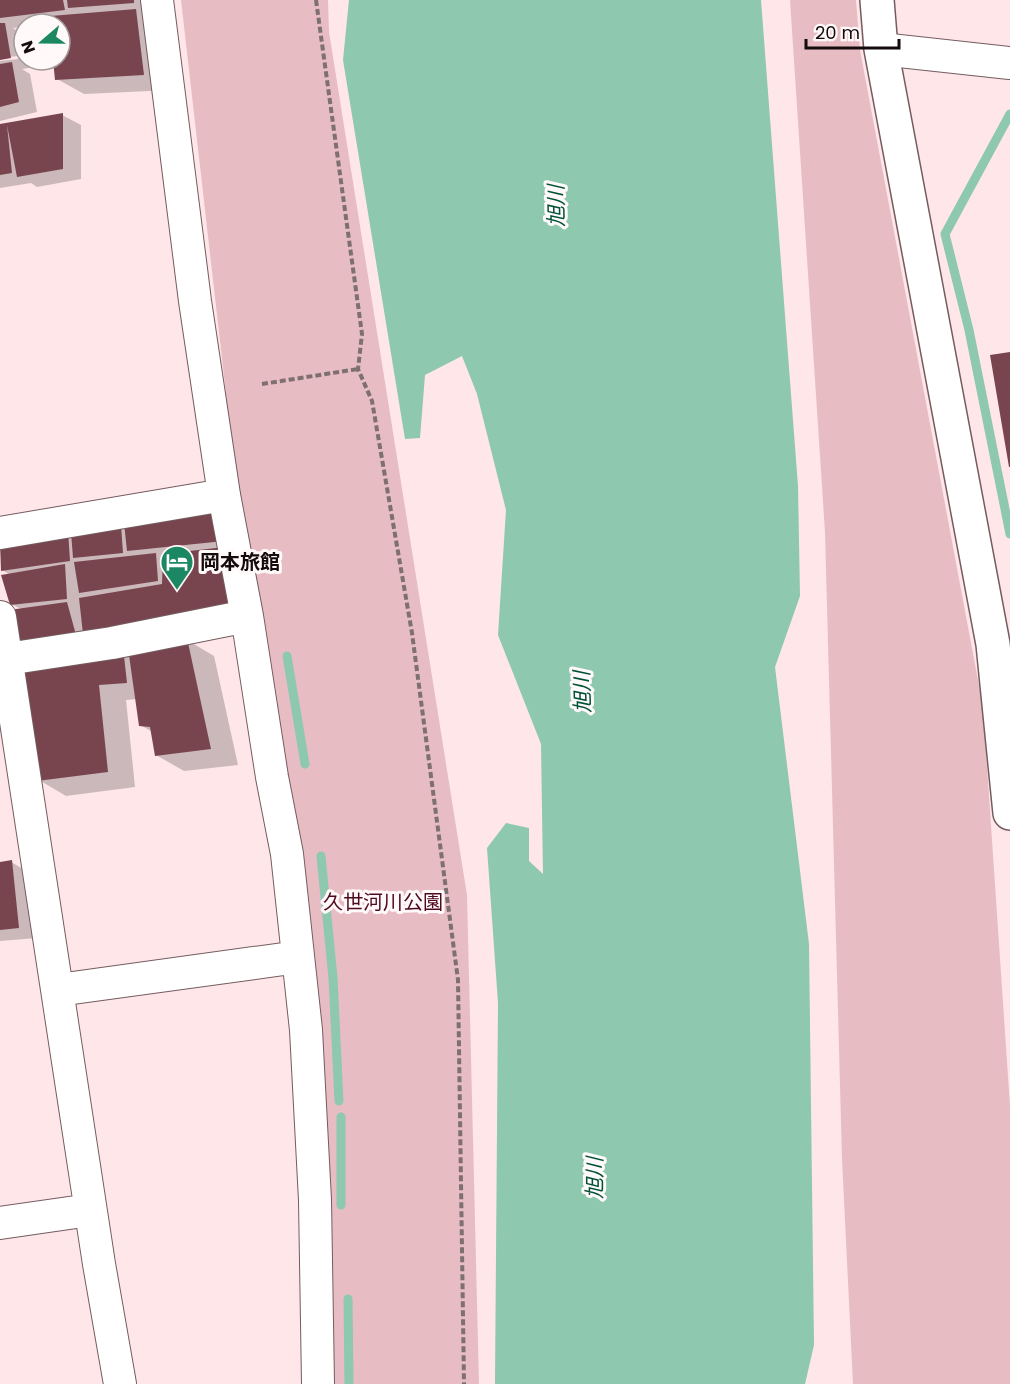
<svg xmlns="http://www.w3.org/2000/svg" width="1010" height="1384" viewBox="0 0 1010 1384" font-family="Poppins,'Noto Sans JP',sans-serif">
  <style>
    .green { fill: #e7bdc3 }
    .water { fill: #8ec8ae }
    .shadow { fill: #0003 }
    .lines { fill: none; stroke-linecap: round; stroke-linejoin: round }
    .stream { stroke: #8ec8ae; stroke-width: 9 }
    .building { fill: #78454e }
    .minor-casing { stroke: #745c5f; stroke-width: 34 }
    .tertiary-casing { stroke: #745c5f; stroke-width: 36 }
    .path { stroke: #7e6f71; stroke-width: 4; stroke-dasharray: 6 3; stroke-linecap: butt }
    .minor { stroke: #fff; stroke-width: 32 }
    .tertiary { stroke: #fff; stroke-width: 33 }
    .labels { text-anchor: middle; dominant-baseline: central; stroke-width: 6; stroke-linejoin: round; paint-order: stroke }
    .poi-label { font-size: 20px; font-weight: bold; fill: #140b0c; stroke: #fff9f9; text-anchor: start }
    .park-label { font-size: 20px; fill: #4f091f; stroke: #fff9f9 }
    .water-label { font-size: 21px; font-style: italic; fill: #005139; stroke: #fff9f9 }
  </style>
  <rect width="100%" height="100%" fill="#fee6e9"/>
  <!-- green -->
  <path class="green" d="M 181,0 L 328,0 L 329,32 L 467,895 L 479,1384 L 328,1384 L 240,516 Z
    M 790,0 L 856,0 L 860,50 L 983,707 L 1010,1106 L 1010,1384 L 853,1384 L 842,1159 L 825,532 Z"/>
  <!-- water -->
  <path class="water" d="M 349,0 L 761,0 L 798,486 L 800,596 L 775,667 L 809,944 L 814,1345 L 805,1384 L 495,1384 L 498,1003 L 487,848 L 506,823 L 529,828 L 529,861 L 543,874 L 541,744 L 498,635 L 506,510 L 477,394 L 462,356 L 425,375 L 420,438 L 405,439 L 343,60 Z"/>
  <!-- shadow -->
  <path class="shadow" d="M 0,0 L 151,0 L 152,13 L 142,14 L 163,26 L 171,90 L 84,94 L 57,79 L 55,64 L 48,60 L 60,60 L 60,24 L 24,24 L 24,27 L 13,28 L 24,35 L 24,60 L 27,60 L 29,68 L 22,69 L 30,74 L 37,112 L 0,121 L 0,61 L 18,59 L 18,56 L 0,58 Z
    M 62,115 L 81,125 L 81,179 L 37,187 L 31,183 L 0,188 L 0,126 Z
    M 237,519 L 187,640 L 214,656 L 238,765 L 184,771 L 156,755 L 153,732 L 140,725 L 137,699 L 126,700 L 135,787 L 66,796 L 39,780 L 93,645 L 11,604 L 11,575 L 2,570 L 0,542 L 120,527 L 126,530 Z
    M 11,862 L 30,873 L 37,938 L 0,941 L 0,864 Z"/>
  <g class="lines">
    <!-- stream -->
    <path class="stream" d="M 1010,114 L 945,234 L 969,330 L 1010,534
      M 287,656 L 305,764
      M 321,856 L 333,978 L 339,1101
      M 341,1205 L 341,1117
      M 348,1299 L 349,1384"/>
  </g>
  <!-- building -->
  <path class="building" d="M 0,0 L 63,0 L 65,10 L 0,18 Z
    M 67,0 L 134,0 L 134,3 L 68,8 Z
    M 136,9 L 144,75 L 55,80 L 53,60 L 60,60 L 60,24 L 26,24 L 26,18 Z
    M 0,23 L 5,23 L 11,58 L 0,60 Z
    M 12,62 L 19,102 L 0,107 L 0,64 Z
    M 63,113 L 63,169 L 17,177 L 7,125 L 12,173 L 0,175 L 0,124 Z
    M 1010,352 L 1010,467 L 1009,467 L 990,355 Z
    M 219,506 L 224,541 L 127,551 L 124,523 Z
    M 121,525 L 123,553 L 73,558 L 71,532 Z
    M 68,531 L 70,561 L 1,571 L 0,541 Z
    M 225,547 L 237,609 L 83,634 L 79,598 L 162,584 L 163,554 Z
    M 156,553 L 158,581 L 79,593 L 74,562 Z
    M 65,564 L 67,599 L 10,605 L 1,575 Z
    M 67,602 L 76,635 L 13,644 L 9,610 Z
    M 187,638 L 211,749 L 155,756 L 150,727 L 139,726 L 128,648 Z
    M 123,647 L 127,683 L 99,685 L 108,772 L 37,781 L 21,666 Z
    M 12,860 L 19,928 L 0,930 L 0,862 Z"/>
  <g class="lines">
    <!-- minor casing -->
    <g class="minor-casing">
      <path id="minor" d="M 157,0 L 195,301 L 224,495 L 247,616 L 272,777 L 287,854 L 306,1030 L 315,1200 L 318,1384
        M 881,49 L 1010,63
        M 0,533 L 224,495
        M 0,617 L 99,1264 L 120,1384
        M 7,659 L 112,643 L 247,616
        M 58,990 L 298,957
        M 0,1223 L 90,1210"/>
    </g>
    <!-- tertiary casing -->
    <g class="tertiary-casing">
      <path id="tertiary" d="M 877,0 L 881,49 L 993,644 L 1010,813"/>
    </g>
    <!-- path -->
    <path class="path" d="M 316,0 L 362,334 L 358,369 L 372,401 L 412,633 L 458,980 L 464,1384
      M 262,384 L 358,369"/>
    <!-- minor -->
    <use href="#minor" class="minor"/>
    <!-- tertiary -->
    <use href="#tertiary" class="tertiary"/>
  </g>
  <!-- icons -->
  <defs>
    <g id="hotel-pin" transform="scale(1.725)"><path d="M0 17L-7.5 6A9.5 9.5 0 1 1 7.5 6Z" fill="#1c8763" stroke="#fff9f9"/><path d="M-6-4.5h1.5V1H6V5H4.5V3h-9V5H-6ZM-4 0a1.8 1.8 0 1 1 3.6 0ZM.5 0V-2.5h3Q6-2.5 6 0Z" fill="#fff"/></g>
  </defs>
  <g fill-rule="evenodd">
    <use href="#hotel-pin" x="177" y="562"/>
  </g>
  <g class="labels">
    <!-- poi labels -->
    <g class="poi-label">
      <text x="200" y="562">岡本旅館</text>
    </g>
    <!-- park labels -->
    <g class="park-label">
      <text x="383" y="902">久世河川公園</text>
    </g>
    <!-- water labels -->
    <g class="water-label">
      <text transform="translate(556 206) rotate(-91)">旭川</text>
      <text transform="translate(582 692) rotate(-92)">旭川</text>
      <text transform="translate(594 1178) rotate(-90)">旭川</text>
    </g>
  </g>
  <!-- north arrow -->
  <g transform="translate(42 42) rotate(250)"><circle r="28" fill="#fff9f9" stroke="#a19a9a" stroke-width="1.5"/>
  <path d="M0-4.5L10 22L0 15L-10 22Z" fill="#1c8763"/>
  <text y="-9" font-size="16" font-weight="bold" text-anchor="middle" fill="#140b0c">N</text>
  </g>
  <!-- scale -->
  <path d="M806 39v9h93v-9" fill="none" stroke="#140b0c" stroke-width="3"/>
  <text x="815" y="39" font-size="18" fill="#140b0c" stroke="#fff9f9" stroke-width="4.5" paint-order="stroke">20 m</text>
</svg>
